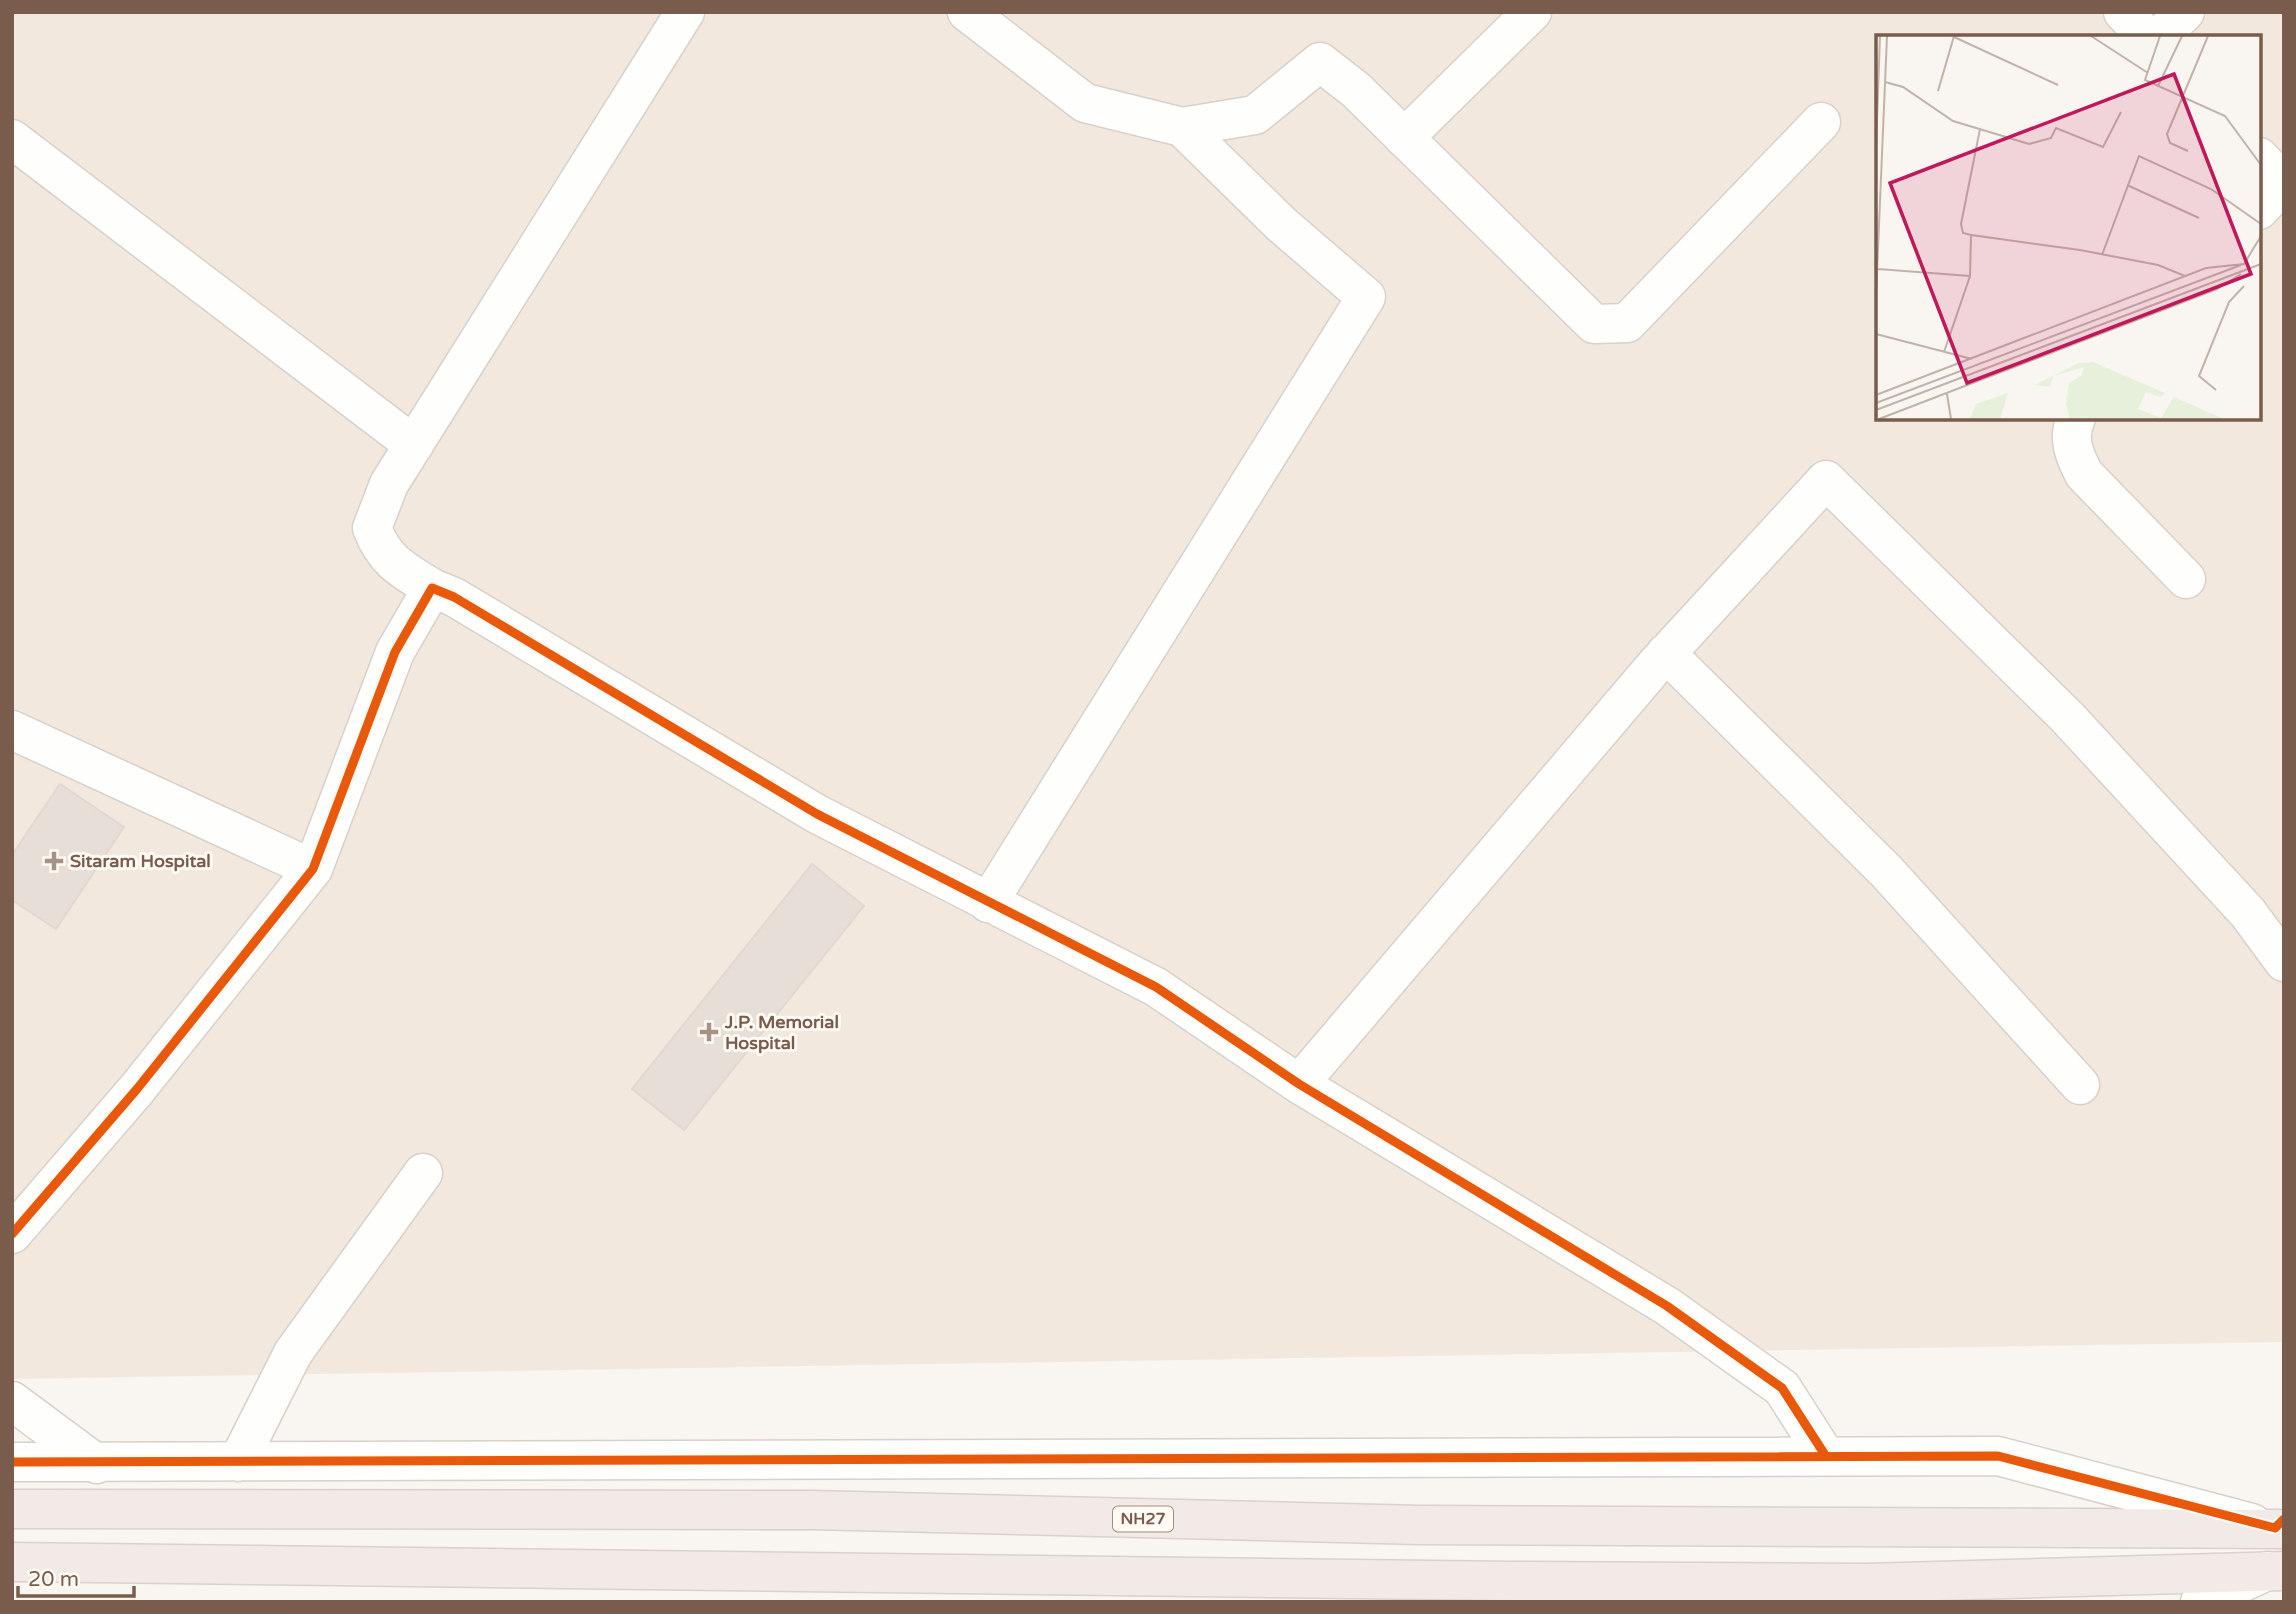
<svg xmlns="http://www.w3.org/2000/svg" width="2296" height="1614" viewBox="0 0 2296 1614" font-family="'Varela Round',sans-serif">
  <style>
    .residential { fill: #f2e8de; fill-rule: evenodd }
    .building { fill: #e6ded7; stroke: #e2d8d2; stroke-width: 2 }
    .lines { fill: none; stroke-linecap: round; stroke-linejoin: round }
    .minor-casing { stroke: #d7d1cb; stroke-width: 41 }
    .highway-casing { stroke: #dad1cc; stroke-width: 41 }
    .minor { stroke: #fefefd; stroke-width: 38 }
    .highway { stroke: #f2eae7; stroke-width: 38 }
    .cycleway-casing { stroke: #fffaf3; stroke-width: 13 }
    .cycleway { stroke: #e8590c; stroke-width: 9 }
    .poi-dot { fill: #a69286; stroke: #fffaf3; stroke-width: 2.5 }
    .labels { text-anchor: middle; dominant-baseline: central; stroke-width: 6; stroke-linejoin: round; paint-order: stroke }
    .shield { fill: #fffaf3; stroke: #a28b7f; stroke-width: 2 }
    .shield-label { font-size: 16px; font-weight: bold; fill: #7a5c4d }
    .poi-label { font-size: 18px; font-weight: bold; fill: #7a5c4d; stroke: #fffaf3; text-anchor: start }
    .inset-road { fill: none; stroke: #c2b3aa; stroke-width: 2 }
    .view { fill: #c2185b; fill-opacity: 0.15; stroke: #c2185b; stroke-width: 3.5 }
    .inset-edge { fill: none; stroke: #7a5c4d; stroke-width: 3.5 }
  </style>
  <rect width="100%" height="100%" fill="#f9f5f0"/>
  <!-- residential -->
  <path class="residential" d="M 12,12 L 2284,12 L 2284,1342 L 12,1379 ZM 1878,37 L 2259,37 L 2259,418 L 1878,418 Z"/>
  <!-- building -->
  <path class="building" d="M 60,784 L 124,827 L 56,929 L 12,900 L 12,855 Z
    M 812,864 L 864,906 L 684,1130 L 632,1089 Z"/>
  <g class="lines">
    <!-- minor casing -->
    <g class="minor-casing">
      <path id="minor" d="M 967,12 L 1085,103 L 1182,127 L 1255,115 L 1320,62 L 1356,90 L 1594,324 L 1627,323 L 1821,122
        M 2123,12 L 2147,37
        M 2159,37 L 2185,12
        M 1404,138 L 1532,12
        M 12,139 L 414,445
        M 2259,157 L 2284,183
        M 2259,210 L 2284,183
        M 2076,418 C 2067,438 2074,455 2084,474 L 2186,579
        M 432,588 C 403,570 385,562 372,528 L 389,484 L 685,12
        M 1666,653 L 1886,871 L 2080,1085
        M 12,730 L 313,869
        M 988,903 L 1366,297 L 1281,224 L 1182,127
        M 1299,1084 L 1654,667 L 1826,480 L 2067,717 L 2248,913 L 2284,962
        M 12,1234 L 137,1089 L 313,869 L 395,652 L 432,588 L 454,597 L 817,814 L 1156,987 L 1299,1084 L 1667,1306 L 1782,1388 L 1825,1455
        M 12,1401 L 97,1464
        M 12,1462 L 1998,1456 L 2252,1523
        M 238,1462 L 293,1353 L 423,1173
        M 2200,1602 L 2267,1571"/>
    </g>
    <!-- highway casing -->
    <g class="highway-casing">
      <path id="highway" d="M 12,1509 L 812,1510 L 1420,1525 L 2284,1529
        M 12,1562 L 1514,1581 L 1866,1583 L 2284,1571"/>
    </g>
    <!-- minor -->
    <use href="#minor" class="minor"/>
    <!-- highway -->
    <use href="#highway" class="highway"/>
    <!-- cycleway casing -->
    <g class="cycleway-casing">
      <path id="cycleway" d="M 12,1234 L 137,1089 L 313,869 L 395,652 L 432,588 L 454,597 L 817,814 L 1156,987 L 1299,1084 L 1667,1306 L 1782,1388 L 1825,1455
        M 12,1462 L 1998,1456 L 2275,1528 L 2284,1519"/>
    </g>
    <!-- cycleway -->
    <use href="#cycleway" class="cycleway"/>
  </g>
  <!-- markers -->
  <g class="poi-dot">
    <path d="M50.5 850.5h7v7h7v7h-7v7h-7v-7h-7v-7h7z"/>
    <path d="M705.5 1021.5h7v7h7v7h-7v7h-7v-7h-7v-7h7z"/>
  </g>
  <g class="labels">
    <!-- shield labels -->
    <rect class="shield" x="1113" y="1506.5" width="60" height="25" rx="5"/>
    <g class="shield-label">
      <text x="1143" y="1519">NH27</text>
    </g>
    <!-- poi labels -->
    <g class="poi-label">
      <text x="70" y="861">Sitaram Hospital</text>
      <text x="725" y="1022">J.P. Memorial<tspan x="725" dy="21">Hospital</tspan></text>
    </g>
  </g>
  <!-- overview -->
  <g transform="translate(1876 35)">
    <rect width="385" height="385" fill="#f9f5f0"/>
    <path d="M 217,327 L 289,358 L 284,362 L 270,357 L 262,374 L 285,383 L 298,362 L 348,384 L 194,384 L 190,369 L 193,348 L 206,340 L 208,332 L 177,341 L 174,352 L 159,350 L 203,328 ZM 132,358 L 124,384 L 94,384 L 100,369 Z" fill="#e7f0db"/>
    <path class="inset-road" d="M 215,1 L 272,38M 284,1 L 269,45 L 349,81 L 385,130M 78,2 L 182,50M 9,47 L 27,52 L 77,86 L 153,109 L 175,103 L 180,93 L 227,112 L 245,77M 282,51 L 306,1M 62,56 L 78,1M 0,113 L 4,1M 312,116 L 294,108 L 291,99 L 332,1M 251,150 L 323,183M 95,200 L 87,198 L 85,189 L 104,94M 226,220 L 263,121 L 335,154 L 385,189M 2,234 L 94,241M 0,261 L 11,1M 0,299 L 96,324M 68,317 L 94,241 L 95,200 L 204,215 L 282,230 L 309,241M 340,355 L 323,341 L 353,267 L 368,251M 71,359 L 75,384M 0,360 L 330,233 L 368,229 L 385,201M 0,368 L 365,230M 0,375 L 385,229M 3,384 L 341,254 L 365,239"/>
    <path class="view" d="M 298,39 L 375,239 L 91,348 L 14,148 Z"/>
    <rect width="385" height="385" class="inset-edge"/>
  </g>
  <!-- border -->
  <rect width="2296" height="1614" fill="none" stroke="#7a5c4d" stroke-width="28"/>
  <!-- scale -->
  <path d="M18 1586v10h116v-10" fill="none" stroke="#7a5c4d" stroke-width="3.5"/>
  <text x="28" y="1586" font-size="21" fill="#7a5c4d" stroke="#fffaf3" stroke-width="5" paint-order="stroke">20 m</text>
</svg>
